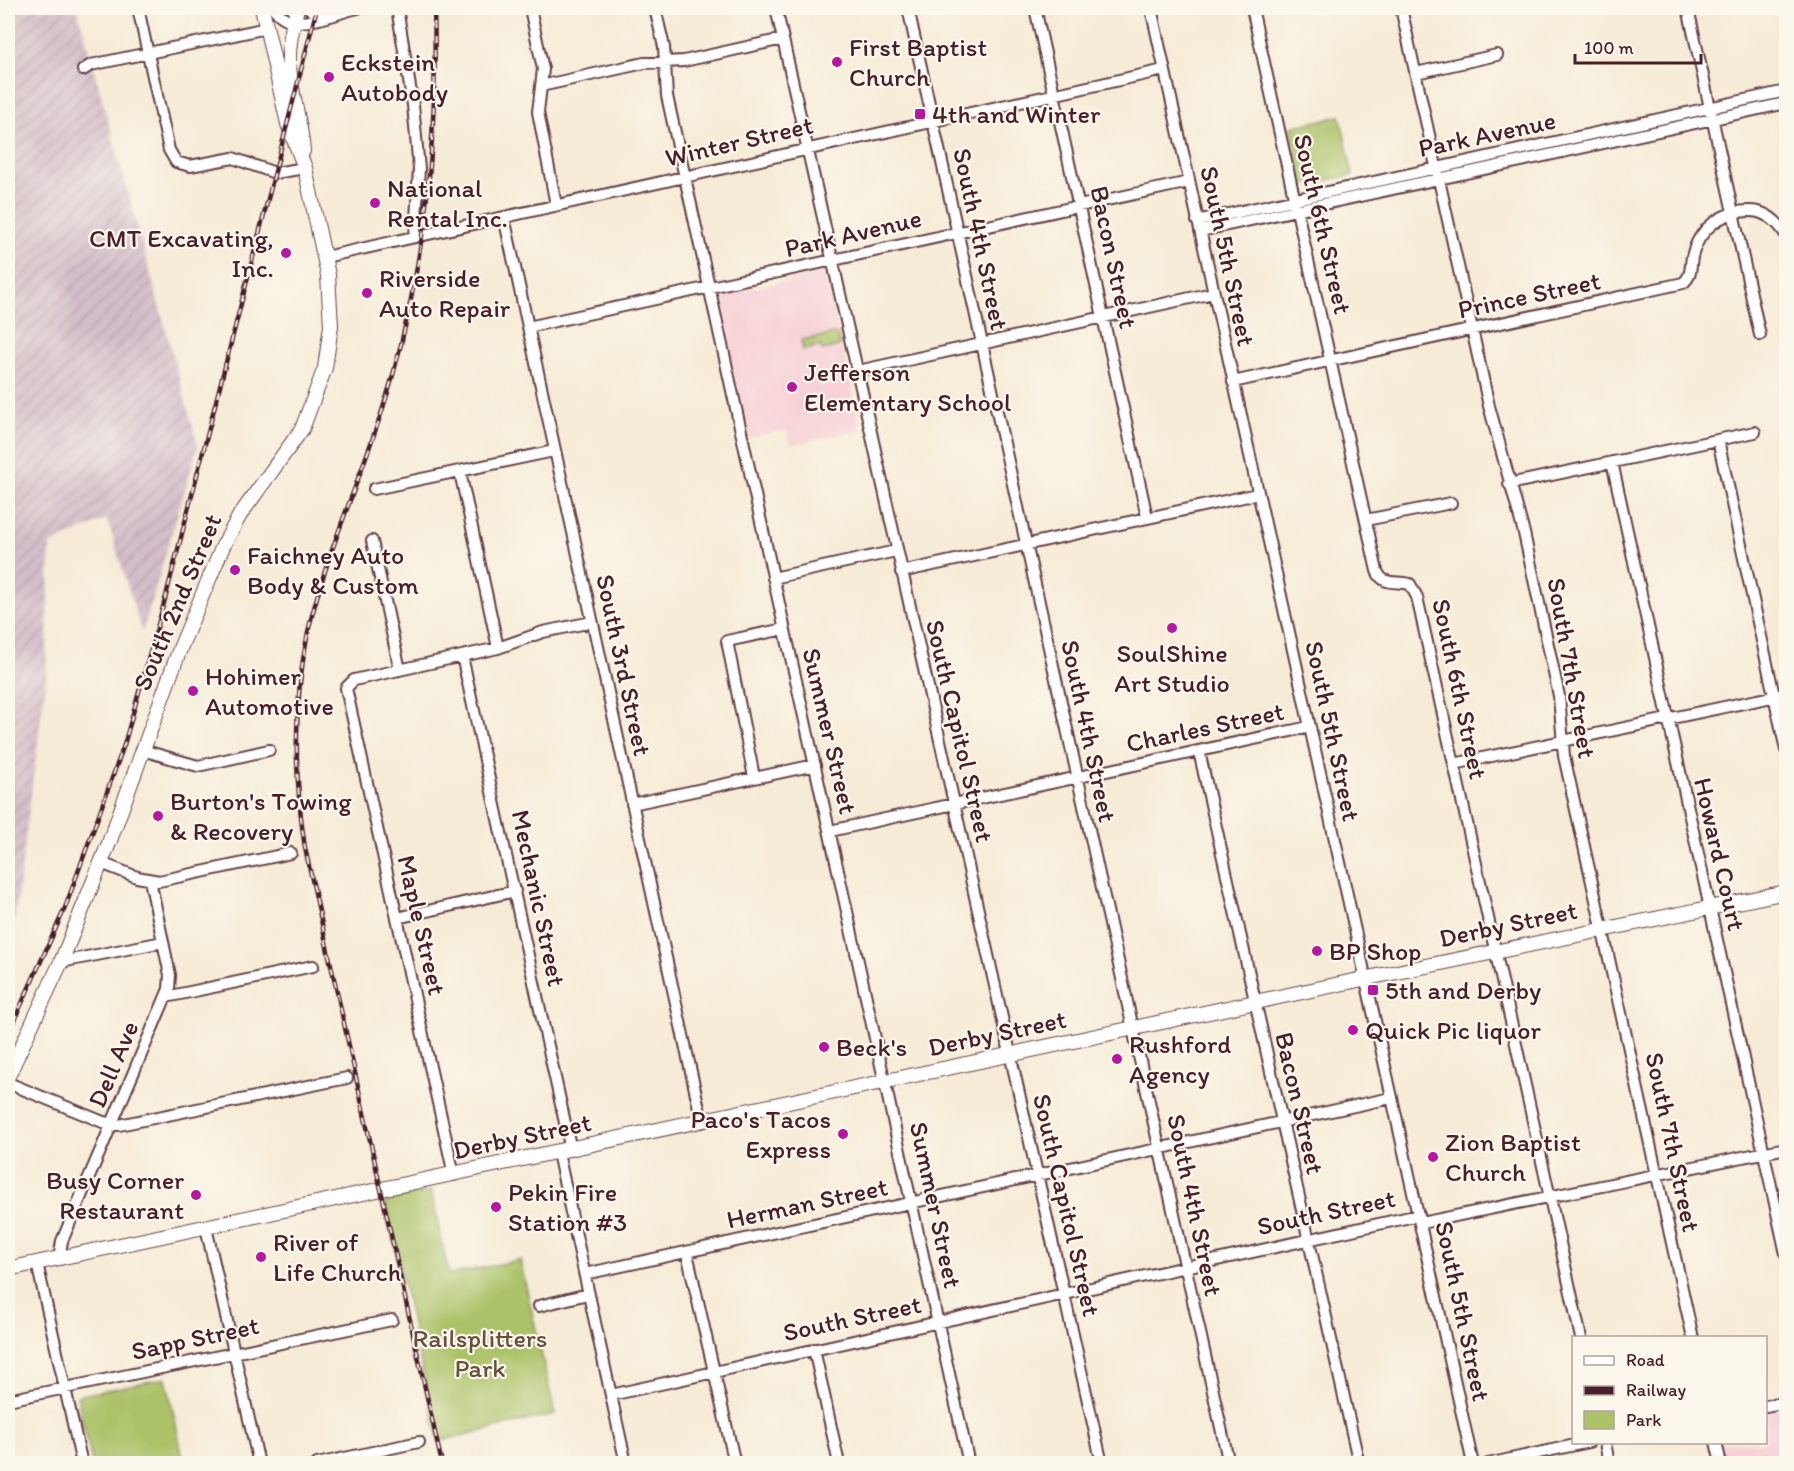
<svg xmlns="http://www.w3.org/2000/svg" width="1794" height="1471" viewBox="0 0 1794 1471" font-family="Itim,sans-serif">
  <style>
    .built { fill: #f7cfd5 }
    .industrial { fill: url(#industrial-furrows) }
    .green { fill: #abc267; stroke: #7a7049; stroke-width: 1.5 }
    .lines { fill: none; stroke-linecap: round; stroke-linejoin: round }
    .minor-casing { stroke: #643e45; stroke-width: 14 }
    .major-casing { stroke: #643e45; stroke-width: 16 }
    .minor { stroke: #fff; stroke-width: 10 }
    .major { stroke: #fff; stroke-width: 14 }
    .rail-casing { stroke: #4a1f2b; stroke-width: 4.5 }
    .rail { stroke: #fbf7ec; stroke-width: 2; stroke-dasharray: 7; stroke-linecap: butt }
    .poi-dot { fill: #b5179e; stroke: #fbf7ec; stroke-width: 2 }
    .labels { text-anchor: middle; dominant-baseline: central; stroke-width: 4.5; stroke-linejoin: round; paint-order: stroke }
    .poi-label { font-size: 26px; fill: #4a1f2b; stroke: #fbf7ec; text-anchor: start }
    .street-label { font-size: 26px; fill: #4a1f2b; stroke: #fbf7ec }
    .park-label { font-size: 26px; fill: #67503d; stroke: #fbf7ec }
  </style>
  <defs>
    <pattern id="industrial-furrows" width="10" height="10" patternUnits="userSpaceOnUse" patternTransform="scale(1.5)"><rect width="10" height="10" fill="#d2bdc8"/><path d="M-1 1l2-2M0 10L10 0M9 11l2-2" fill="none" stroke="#b6a2ac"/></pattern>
  </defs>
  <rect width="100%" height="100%" fill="#fbf7ec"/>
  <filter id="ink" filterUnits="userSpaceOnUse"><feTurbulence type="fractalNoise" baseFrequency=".0167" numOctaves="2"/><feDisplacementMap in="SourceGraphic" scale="12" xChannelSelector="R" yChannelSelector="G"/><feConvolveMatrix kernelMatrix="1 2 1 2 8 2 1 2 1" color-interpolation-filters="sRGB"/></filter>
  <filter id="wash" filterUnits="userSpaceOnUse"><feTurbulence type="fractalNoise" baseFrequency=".008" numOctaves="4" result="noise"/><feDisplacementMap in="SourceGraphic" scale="24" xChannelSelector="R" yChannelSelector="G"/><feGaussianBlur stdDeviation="1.35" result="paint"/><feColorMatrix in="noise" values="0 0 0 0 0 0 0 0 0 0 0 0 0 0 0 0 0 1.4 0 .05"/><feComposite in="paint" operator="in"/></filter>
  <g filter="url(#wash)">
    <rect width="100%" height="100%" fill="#f6ebd6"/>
    <!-- built -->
    <path class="built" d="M 826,272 L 861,430 L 790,445 L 787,430 L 747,438 L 716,296 Z
      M 1786,1406 L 1786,1463 L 1725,1463 L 1720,1443 L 1766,1442 L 1766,1411 Z"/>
    <!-- industrial -->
    <path class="industrial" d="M 8,8 L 77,8 L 198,446 L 142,633 L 107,519 L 50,544 L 46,680 L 8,970 Z"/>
    <!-- green -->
    <path class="green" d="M 1340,116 L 1353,175 L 1303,185 L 1291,127 Z
      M 834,334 L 838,335 L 840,346 L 822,350 L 821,346 L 803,350 L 801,340 Z
      M 431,1191 L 449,1275 L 520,1260 L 555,1414 L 438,1441 L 385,1201 Z
      M 166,1378 L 184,1463 L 92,1463 L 77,1396 Z"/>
  </g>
  <g filter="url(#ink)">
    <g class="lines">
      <!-- minor casing -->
      <g class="minor-casing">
        <path id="minor" d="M 138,8 L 169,150 L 176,162 L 190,166 L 233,158 L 275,173 L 305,168
          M 274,8 C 292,36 333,13 358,8
          M 309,8 L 315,13 L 327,12
          M 397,8 L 413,105 L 419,169 L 415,236
          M 530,8 L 543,69 L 538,112 L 556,205
          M 655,8 L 664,47 L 667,96 L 969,1464
          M 776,8 L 1102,1464
          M 908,8 L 1229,1464
          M 1035,8 L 1147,517
          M 1151,8 L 1473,1464
          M 1252,8 L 1377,571 C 1384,587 1396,580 1410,584 L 1417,597 L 1581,1338
          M 1401,8 L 1489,406 L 1524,533 L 1559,696 L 1564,756 L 1693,1338
          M 1688,8 L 1760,335
          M 83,70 L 91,65 L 267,28
          M 1416,73 L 1497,55
          M 541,86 L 644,63 L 684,61 L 783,39
          M 504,217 L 702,1122
          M 1197,221 L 1786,91
          M 1200,231 L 1786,103
          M 325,257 L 1164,70
          M 528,327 L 1189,182
          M 858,371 L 1213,293
          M 1233,382 L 1683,283 C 1692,276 1690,268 1692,257 C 1698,230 1721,211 1749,211 C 1766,211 1778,222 1786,235
          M 1718,440 L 1786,750
          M 1612,462 L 1786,1254
          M 460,472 L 498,648
          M 1509,484 L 1755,432
          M 374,489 L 554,451
          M 1366,520 L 1451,503
          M 372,541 L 400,670
          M 901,572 L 1257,494
          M 773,578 L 896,551
          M 462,656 L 571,1150
          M 142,750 L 198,766 L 269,750
          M 1199,751 L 1359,1464
          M 1454,764 L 1786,694
          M 754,777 L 727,641 L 784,629
          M 632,804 L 815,765
          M 830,831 L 1309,727
          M 101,863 L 137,877 L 159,881 L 291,853
          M 397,918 L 515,891
          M 61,962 L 163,942
          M 166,997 L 313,966
          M 8,1083 L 103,1122 L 119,1125 L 347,1078
          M 558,1153 L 626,1464
          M 454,1175 L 346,688 L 354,680 L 498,648 L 543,632 L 592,622
          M 1421,1223 L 1786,1148
          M 206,1227 L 259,1464
          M 687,1253 L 735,1464
          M 59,1259 L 62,1241 L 169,989 L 170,975 L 150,880
          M 37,1263 L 82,1464
          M 585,1274 L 1391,1098
          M 539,1306 L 588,1294
          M 814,1349 L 839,1464
          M 611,1395 L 1419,1215
          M 8,1400 L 392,1320
          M 1766,1406 L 1786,1402
          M 1605,1442 L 1609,1464
          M 1716,1442 L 1721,1464
          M 317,1464 L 419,1442
          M 1488,1464 L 1589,1442"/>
      </g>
      <!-- major casing -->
      <g class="major-casing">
        <path id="major" d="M 297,8 C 293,26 288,44 289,63 C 290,92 301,122 303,151
          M 8,1076 L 61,962 L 109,843 L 181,646 L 223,546 L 240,515 L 302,429 L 325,368 L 331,326 L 328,275 L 305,168 L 288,124 L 262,8
          M 8,1269 L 1363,979 L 1786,892"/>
      </g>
      <!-- minor -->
      <use href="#minor" class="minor"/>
      <!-- major -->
      <use href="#major" class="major"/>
      <!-- rail casing -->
      <g class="rail-casing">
        <path id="rail" d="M 434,8 C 438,132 426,255 393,375 C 369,462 328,544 308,632 C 293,704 294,776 305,848 L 442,1464
          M 8,1034 L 65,908 L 124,745 L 166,596 L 317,8"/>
      </g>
      <!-- rail -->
      <use href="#rail" class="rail"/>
    </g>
  </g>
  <!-- markers -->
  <g class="poi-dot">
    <circle cx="837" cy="62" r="6"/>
    <circle cx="329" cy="77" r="6"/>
    <rect x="914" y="108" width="12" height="12" rx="3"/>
    <circle cx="375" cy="203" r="6"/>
    <circle cx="286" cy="253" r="6"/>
    <circle cx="367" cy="293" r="6"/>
    <circle cx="792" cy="387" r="6"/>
    <circle cx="235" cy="570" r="6"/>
    <circle cx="1172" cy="628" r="6"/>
    <circle cx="193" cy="691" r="6"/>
    <circle cx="158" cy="816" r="6"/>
    <circle cx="1317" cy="951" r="6"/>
    <rect x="1367" y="984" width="12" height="12" rx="3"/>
    <circle cx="1353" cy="1030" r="6"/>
    <circle cx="824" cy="1047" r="6"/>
    <circle cx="1117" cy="1059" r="6"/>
    <circle cx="843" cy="1134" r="6"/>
    <circle cx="1433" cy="1157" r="6"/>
    <circle cx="196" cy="1195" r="6"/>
    <circle cx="496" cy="1207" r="6"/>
    <circle cx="261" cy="1257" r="6"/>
  </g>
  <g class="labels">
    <!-- poi labels -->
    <g class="poi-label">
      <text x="849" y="47">First Baptist<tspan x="849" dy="30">Church</tspan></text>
      <text x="341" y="62">Eckstein<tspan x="341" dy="30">Autobody</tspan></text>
      <text x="932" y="114">4th and Winter</text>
      <text x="387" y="188">National<tspan x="387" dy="30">Rental Inc.</tspan></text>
      <text x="274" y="238" text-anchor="end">CMT Excavating,<tspan x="274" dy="30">Inc.</tspan></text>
      <text x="379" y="278">Riverside<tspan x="379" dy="30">Auto Repair</tspan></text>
      <text x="804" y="372">Jefferson<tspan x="804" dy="30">Elementary School</tspan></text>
      <text x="247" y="555">Faichney Auto<tspan x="247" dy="30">Body &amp; Custom</tspan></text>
      <text x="1172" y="653" text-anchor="middle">SoulShine<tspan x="1172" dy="30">Art Studio</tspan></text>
      <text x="205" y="676">Hohimer<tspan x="205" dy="30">Automotive</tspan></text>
      <text x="170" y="801">Burton's Towing<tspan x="170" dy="30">&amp; Recovery</tspan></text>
      <text x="1329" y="951">BP Shop</text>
      <text x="1385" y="990">5th and Derby</text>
      <text x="1365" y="1030">Quick Pic liquor</text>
      <text x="1129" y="1044">Rushford<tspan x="1129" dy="30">Agency</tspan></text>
      <text x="836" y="1047">Beck's</text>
      <text x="831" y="1119" text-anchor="end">Paco's Tacos<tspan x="831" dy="30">Express</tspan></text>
      <text x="1445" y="1142">Zion Baptist<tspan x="1445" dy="30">Church</tspan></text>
      <text x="184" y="1180" text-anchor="end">Busy Corner<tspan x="184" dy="30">Restaurant</tspan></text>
      <text x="508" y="1192">Pekin Fire<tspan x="508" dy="30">Station #3</tspan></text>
      <text x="273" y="1242">River of<tspan x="273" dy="30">Life Church</tspan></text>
    </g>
    <!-- street labels -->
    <g class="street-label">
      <text transform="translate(1487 134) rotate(-12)">Park Avenue</text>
      <text transform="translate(739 141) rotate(-13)">Winter Street</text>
      <text transform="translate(1323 224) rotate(77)">South 6th Street</text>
      <text transform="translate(853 233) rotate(-13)">Park Avenue</text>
      <text transform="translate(981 239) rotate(78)">South 4th Street</text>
      <text transform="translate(1228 256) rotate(78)">South 5th Street</text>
      <text transform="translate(1114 257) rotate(78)">Bacon Street</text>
      <text transform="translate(1529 295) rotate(-12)">Prince Street</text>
      <text transform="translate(177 602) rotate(-67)">South 2nd Street</text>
      <text transform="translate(624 665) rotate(78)">South 3rd Street</text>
      <text transform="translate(1572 668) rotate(80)">South 7th Street</text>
      <text transform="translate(1460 689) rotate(78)">South 6th Street</text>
      <text transform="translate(1205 727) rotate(-12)">Charles Street</text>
      <text transform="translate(830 731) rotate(77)">Summer Street</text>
      <text transform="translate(960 731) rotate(77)">South Capitol Street</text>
      <text transform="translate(1089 731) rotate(78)">South 4th Street</text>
      <text transform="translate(1333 731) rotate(78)">South 5th Street</text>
      <text transform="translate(1720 854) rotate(77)">Howard Court</text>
      <text transform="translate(539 898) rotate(78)">Mechanic Street</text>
      <text transform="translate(1508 924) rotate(-12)">Derby Street</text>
      <text transform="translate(422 925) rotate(77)">Maple Street</text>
      <text transform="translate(997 1033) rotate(-12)">Derby Street</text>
      <text transform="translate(113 1064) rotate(-67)">Dell Ave</text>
      <text transform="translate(1300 1103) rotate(77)">Bacon Street</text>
      <text transform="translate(522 1136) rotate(-12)">Derby Street</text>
      <text transform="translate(1673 1142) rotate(78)">South 7th Street</text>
      <text transform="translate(807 1203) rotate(-12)">Herman Street</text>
      <text transform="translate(936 1205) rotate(78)">Summer Street</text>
      <text transform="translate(1067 1205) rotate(77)">South Capitol Street</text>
      <text transform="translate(1195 1205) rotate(78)">South 4th Street</text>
      <text transform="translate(1326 1212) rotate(-12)">South Street</text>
      <text transform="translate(1463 1311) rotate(78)">South 5th Street</text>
      <text transform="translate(852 1318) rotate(-12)">South Street</text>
      <text transform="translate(195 1338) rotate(-12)">Sapp Street</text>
    </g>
    <!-- park labels -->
    <g class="park-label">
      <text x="480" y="1338">Railsplitters<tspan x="480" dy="30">Park</tspan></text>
    </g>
  </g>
  <!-- margin -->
  <rect width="1794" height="1471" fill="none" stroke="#fbf7ec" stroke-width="30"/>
  <!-- legend -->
  <rect x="1572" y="1336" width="195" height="108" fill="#fbf7ec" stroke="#b4a19f" stroke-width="1.5"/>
  <rect x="1584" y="1356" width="30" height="9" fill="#ffffff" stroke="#b4a19f" stroke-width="1.5"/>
  <text x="1626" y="1366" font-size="18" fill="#4a1f2b">Road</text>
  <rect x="1584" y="1386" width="30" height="9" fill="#4a1f2b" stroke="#b4a19f" stroke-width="1.5"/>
  <text x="1626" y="1396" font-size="18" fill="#4a1f2b">Railway</text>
  <rect x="1584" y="1411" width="30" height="18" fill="#abc267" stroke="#b4a19f" stroke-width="1.5"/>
  <text x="1626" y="1426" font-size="18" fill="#4a1f2b">Park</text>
  <!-- scale -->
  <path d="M1575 54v9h126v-9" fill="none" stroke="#4a1f2b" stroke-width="3"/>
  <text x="1584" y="54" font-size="18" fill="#4a1f2b" stroke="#fbf7ec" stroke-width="4.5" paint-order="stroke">100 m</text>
</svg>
